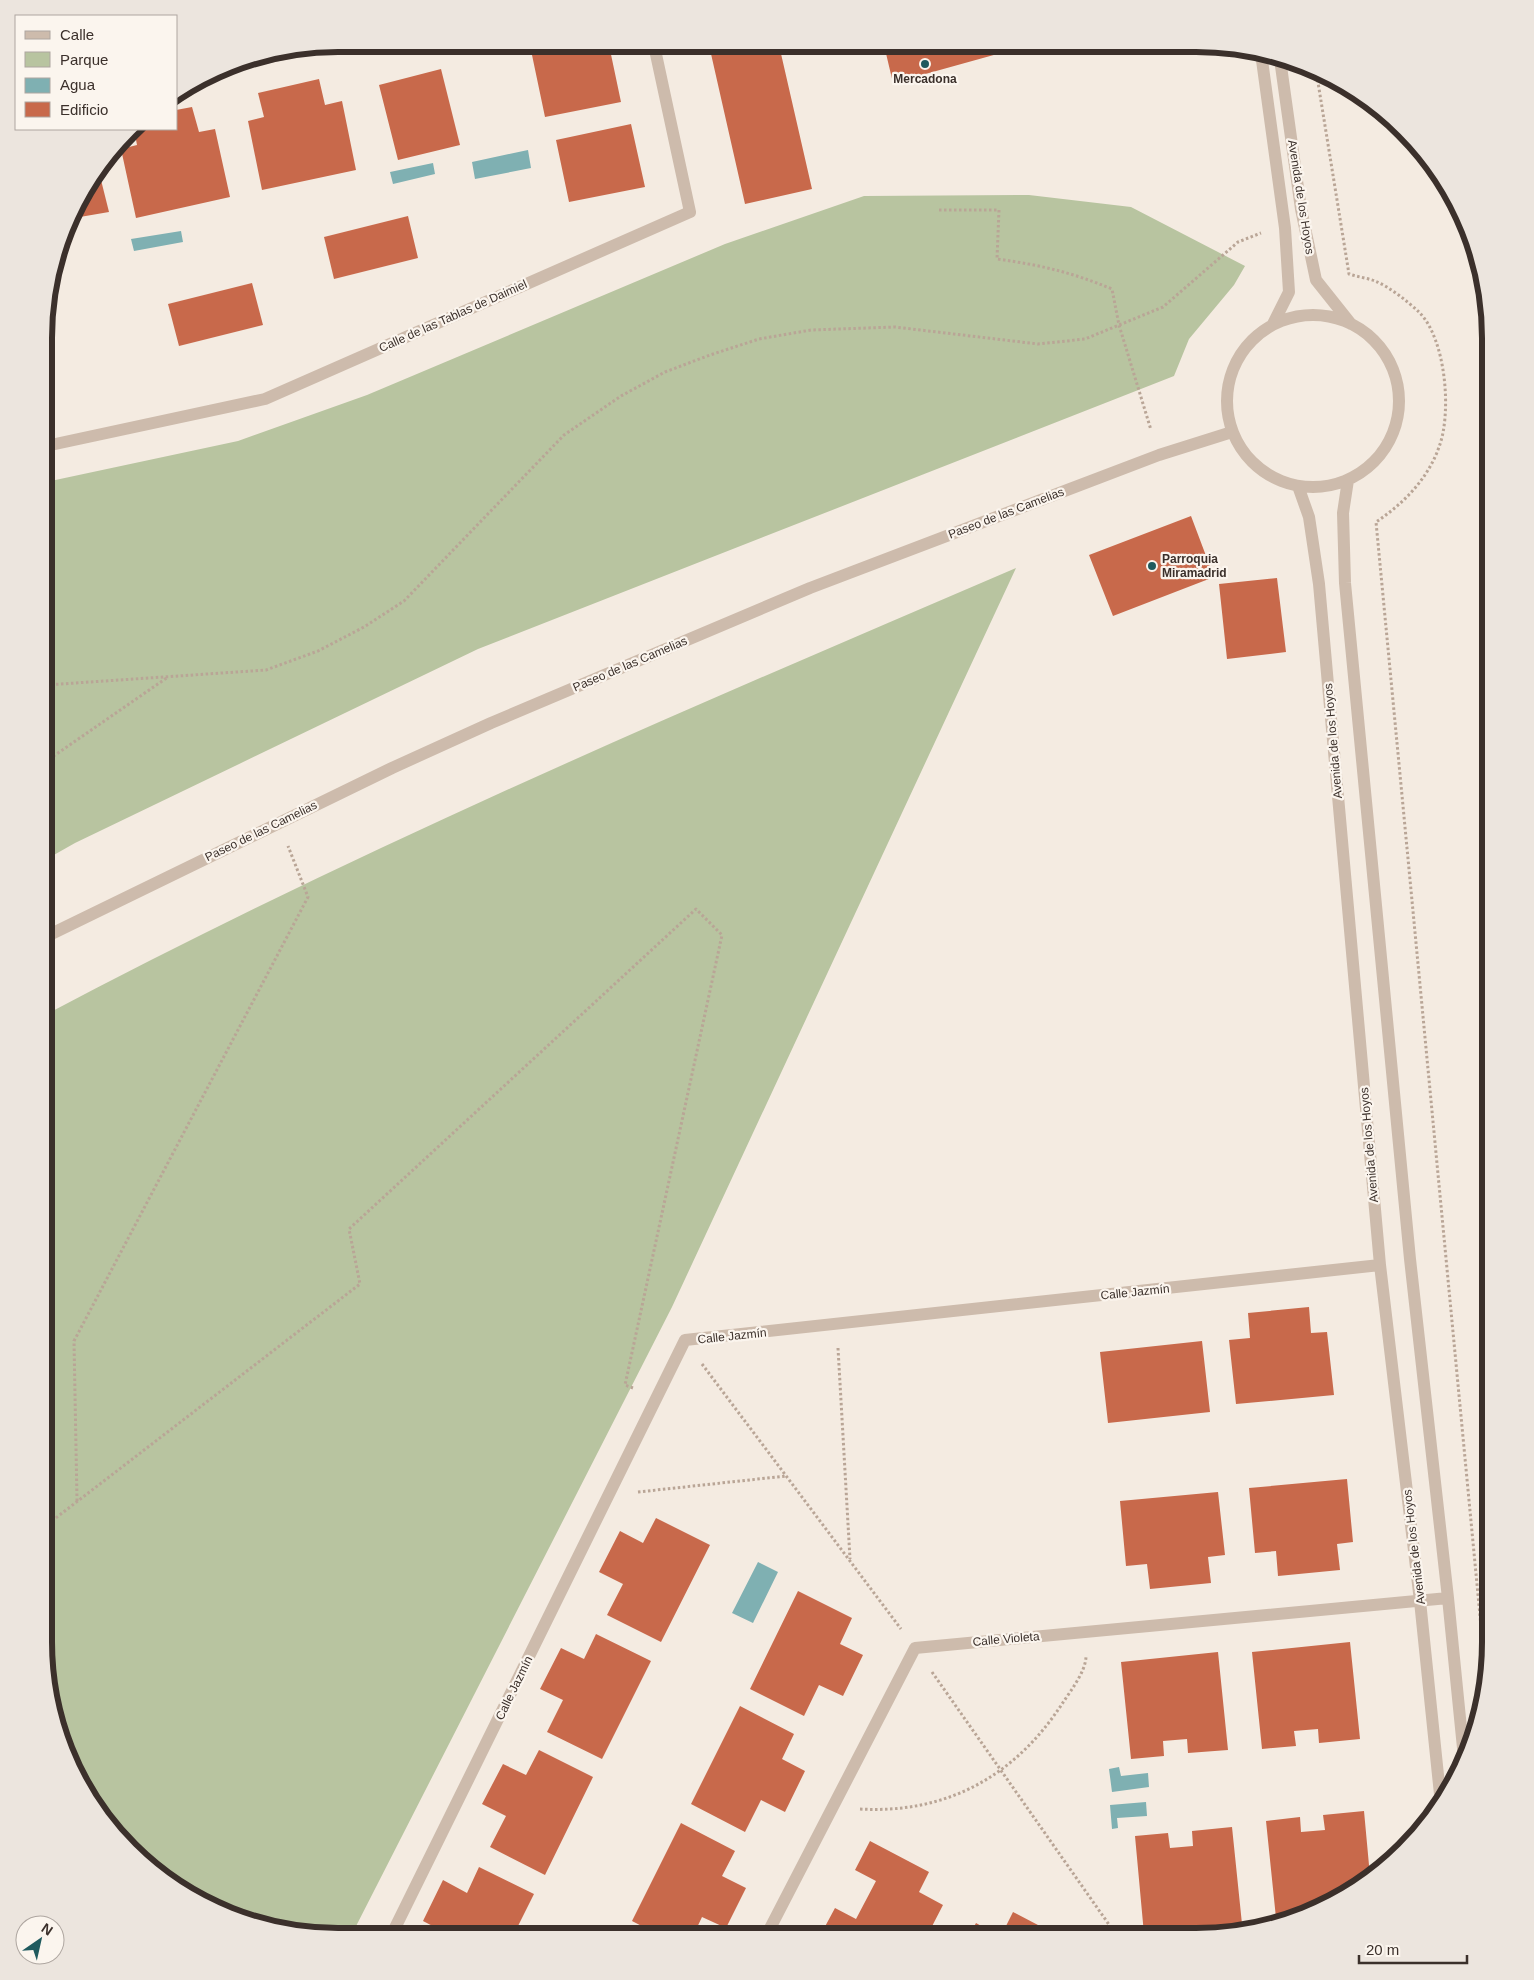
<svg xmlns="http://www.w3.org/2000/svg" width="1534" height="1980" viewBox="0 0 1534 1980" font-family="Arial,sans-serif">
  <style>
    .green { fill: #b8c4a0 }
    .water { fill: #7fb0b2 }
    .building { fill: #c8694b }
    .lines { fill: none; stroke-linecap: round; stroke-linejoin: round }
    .path { stroke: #b9a596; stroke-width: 3; stroke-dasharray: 2.5 2.5; stroke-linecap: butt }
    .minor { stroke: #cdbbac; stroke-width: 12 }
    .poi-dot { fill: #1f5a5e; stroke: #fbf5ee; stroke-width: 2 }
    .labels { text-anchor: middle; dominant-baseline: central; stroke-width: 4.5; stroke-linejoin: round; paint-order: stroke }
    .poi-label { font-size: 12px; font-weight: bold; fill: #3b302b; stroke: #fbf5ee }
    .street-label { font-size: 12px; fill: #3b302b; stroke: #fbf5ee }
    .rim { fill: none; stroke: #3b302b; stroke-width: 6 }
  </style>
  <rect width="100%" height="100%" fill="#f4ebe1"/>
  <!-- green -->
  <path class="green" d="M 1029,195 L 1131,207 L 1245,266 L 1234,285 L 1189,339 L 1174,376 L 478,649 L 75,843 L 45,860 L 46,482 L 238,441 L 367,395 L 725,244 L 864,196 Z
    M 1016,568 L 672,1307 L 351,1936 L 319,1936 L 244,1921 L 175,1887 L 130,1850 L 83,1789 L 54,1718 L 44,1642 L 45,1015 C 360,848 689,708 1016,568 Z"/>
  <!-- water -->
  <path class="water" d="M 528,150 L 531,168 L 475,179 L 472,162 Z
    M 433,163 L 435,174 L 393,184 L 390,172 Z
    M 181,231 L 183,242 L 134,251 L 131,239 Z
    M 758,1562 L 778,1572 L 753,1623 L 732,1613 Z
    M 1119,1767 L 1121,1776 L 1148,1773 L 1149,1787 L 1112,1792 L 1109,1769 Z
    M 1146,1802 L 1147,1816 L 1117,1818 L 1118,1828 L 1112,1829 L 1110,1805 Z"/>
  <!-- building -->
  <path class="building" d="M 584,44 L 609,45 L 621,102 L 545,117 L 532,55 Z
    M 709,45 L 779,45 L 812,189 L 745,204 Z
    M 884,45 L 1026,46 L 893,83 Z
    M 441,69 L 460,145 L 398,160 L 379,85 Z
    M 319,79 L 325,105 L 342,101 L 356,170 L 262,190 L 248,121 L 264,117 L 258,93 Z
    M 192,107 L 199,132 L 215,129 L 230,197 L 136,218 L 121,149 L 137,145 L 134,129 L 176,129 L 176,110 Z
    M 631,124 L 645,187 L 569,202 L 556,140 Z
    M 99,172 L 109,212 L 74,218 L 83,191 Z
    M 408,216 L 418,258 L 334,279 L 324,237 Z
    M 252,283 L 263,325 L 179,346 L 168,304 Z
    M 1191,516 L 1214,577 L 1113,616 L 1089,555 Z
    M 1277,578 L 1286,652 L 1227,659 L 1219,584 Z
    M 1309,1307 L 1311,1333 L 1327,1332 L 1334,1395 L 1236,1404 L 1229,1340 L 1250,1338 L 1248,1313 Z
    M 1202,1341 L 1210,1412 L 1108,1423 L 1100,1352 Z
    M 1347,1479 L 1353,1542 L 1337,1544 L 1340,1570 L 1278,1576 L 1276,1551 L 1255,1553 L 1249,1488 Z
    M 1218,1492 L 1225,1555 L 1208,1557 L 1211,1583 L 1150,1589 L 1147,1564 L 1126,1566 L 1120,1501 Z
    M 656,1518 L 710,1545 L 661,1642 L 607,1615 L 623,1584 L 599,1572 L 620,1531 L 643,1543 Z
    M 798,1591 L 852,1618 L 840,1644 L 863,1655 L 843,1696 L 819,1685 L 804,1716 L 750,1689 Z
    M 596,1634 L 651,1661 L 602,1759 L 547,1732 L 563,1700 L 540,1689 L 561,1648 L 584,1659 Z
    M 1350,1642 L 1360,1739 L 1319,1743 L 1318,1729 L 1294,1731 L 1296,1746 L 1262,1749 L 1252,1652 Z
    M 1218,1652 L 1228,1750 L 1188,1753 L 1187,1739 L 1163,1741 L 1164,1756 L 1131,1759 L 1121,1662 Z
    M 740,1706 L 794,1734 L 782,1759 L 805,1771 L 785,1812 L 761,1800 L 745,1832 L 691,1804 Z
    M 539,1750 L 593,1777 L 545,1875 L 490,1847 L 506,1816 L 482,1804 L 503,1764 L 526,1775 Z
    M 1364,1811 L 1370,1876 L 1343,1897 L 1297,1916 L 1276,1918 L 1266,1821 L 1300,1817 L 1301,1832 L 1325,1830 L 1323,1815 Z
    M 681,1823 L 735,1851 L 722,1876 L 746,1888 L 726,1928 L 702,1917 L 693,1936 L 661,1936 L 632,1921 Z
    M 1232,1827 L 1242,1924 L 1144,1934 L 1135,1836 L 1168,1833 L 1170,1848 L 1193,1846 L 1192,1831 Z
    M 870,1841 L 929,1872 L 919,1892 L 943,1905 L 927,1936 L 826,1936 L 821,1934 L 835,1908 L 856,1919 L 876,1881 L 855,1870 Z
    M 479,1867 L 534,1894 L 513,1936 L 445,1936 L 446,1933 L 423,1921 L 443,1880 L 467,1893 Z
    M 1013,1912 L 1059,1936 L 1001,1936 Z
    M 976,1923 L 999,1936 L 969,1936 Z"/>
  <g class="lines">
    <!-- path -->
    <path class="path" d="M 1316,70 L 1349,274 C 1358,277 1367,278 1375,281 C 1390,287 1407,301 1419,312 C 1446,339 1452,413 1439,447 C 1428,479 1403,504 1376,522 L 1486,1679
      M 939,210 L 999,210 L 997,259 C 1040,265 1071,272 1112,289 L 1119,325 L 1151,430
      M 46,685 L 266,670 L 318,651 L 364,627 L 404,601 L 564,435 L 621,396 L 665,372 L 710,355 L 759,339 L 811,330 L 895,327 L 1038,344 L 1085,339 L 1163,307 L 1238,242 L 1261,233
      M 45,762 L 168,677
      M 838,1348 L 850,1559
      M 702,1364 L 901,1629
      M 638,1492 L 786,1476
      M 77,1501 L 74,1341 L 308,897 L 288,846
      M 44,1527 L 360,1284 L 349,1229 L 696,909 L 722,935 L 625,1385 L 633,1388
      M 932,1672 L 1117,1936
      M 860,1809 C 947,1814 1015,1776 1062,1704 C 1071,1690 1085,1673 1086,1657"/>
    <!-- minor -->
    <path class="minor" d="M 1261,53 L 1285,228 L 1289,292 L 1273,324
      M 1280,59 L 1301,209 L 1316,280 L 1351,324
      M 233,65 L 312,48
      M1227 401a86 86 0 1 1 172 0a86 86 0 1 1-172 0Z
      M 46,446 L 265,399 L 690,212 L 654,45
      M 1348,480 L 1343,513 L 1345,583 L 1410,1259 L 1448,1598 L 1464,1758
      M 1298,486 L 1309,517 L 1319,584 L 1380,1265 L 1420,1601 L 1441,1804
      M 45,937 L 392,768 L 491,723 L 810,588 L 1159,455 L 1232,432
      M 391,1936 L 685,1340 L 1380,1265
      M 766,1936 L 915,1648 L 1448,1598"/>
  </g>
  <!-- markers -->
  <g class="poi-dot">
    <circle cx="925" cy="64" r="5"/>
    <circle cx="1152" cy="566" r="5"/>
  </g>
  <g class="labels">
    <!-- poi labels -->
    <g class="poi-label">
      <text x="925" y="79">Mercadona</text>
      <text x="1162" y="559" text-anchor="start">Parroquia<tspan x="1162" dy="14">Miramadrid</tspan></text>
    </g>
    <!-- street labels -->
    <g class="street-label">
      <text transform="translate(1301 197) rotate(81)">Avenida de los Hoyos</text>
      <text transform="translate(453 316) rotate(-24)">Calle de las Tablas de Daimiel</text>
      <text transform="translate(1006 513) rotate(-21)">Paseo de las Camelias</text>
      <text transform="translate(630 664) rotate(-23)">Paseo de las Camelias</text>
      <text transform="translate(1333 741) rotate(-95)">Avenida de los Hoyos</text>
      <text transform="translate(261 831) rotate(-26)">Paseo de las Camelias</text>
      <text transform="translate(1369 1145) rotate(-95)">Avenida de los Hoyos</text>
      <text transform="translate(1135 1292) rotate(-6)">Calle Jazmín</text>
      <text transform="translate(732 1336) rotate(-6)">Calle Jazmín</text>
      <text transform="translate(1414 1547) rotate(-97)">Avenida de los Hoyos</text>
      <text transform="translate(1006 1639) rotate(-5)">Calle Violeta</text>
      <text transform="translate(514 1688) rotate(-64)">Calle Jazmín</text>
    </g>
  </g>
  <!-- crop -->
  <path d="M0 0H1534V1980H0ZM338 52H1196A286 286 0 0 1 1482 338V1642A286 286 0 0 1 1196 1928H338A286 286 0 0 1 52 1642V338A286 286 0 0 1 338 52Z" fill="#ece5de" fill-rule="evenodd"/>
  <path class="rim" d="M338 52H1196A286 286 0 0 1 1482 338V1642A286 286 0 0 1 1196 1928H338A286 286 0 0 1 52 1642V338A286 286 0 0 1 338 52Z"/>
  <!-- legend -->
  <rect x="15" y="15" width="162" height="115" fill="#fbf5ee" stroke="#aea6a0"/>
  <rect x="25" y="31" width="25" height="8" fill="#cdbbac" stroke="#aea6a0"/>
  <text x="60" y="40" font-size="15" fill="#3b302b">Calle</text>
  <rect x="25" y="52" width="25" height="15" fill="#b8c4a0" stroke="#aea6a0"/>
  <text x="60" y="65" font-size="15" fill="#3b302b">Parque</text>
  <rect x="25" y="78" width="25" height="15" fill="#7fb0b2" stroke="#aea6a0"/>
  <text x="60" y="90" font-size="15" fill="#3b302b">Agua</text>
  <rect x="25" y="102" width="25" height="15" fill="#c8694b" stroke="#aea6a0"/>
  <text x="60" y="115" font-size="15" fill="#3b302b">Edificio</text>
  <!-- north arrow -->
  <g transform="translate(40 1940) rotate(34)"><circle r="24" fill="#fbf5ee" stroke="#aea6a0"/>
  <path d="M0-4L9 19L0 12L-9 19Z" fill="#1f5a5e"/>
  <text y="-8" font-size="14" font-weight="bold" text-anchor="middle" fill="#3b302b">N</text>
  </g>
  <!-- scale -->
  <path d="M1359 1955v8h108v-8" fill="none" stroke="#3b302b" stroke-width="2.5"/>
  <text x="1366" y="1955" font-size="15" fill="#3b302b" stroke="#fbf5ee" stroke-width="4" paint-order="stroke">20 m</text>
</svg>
